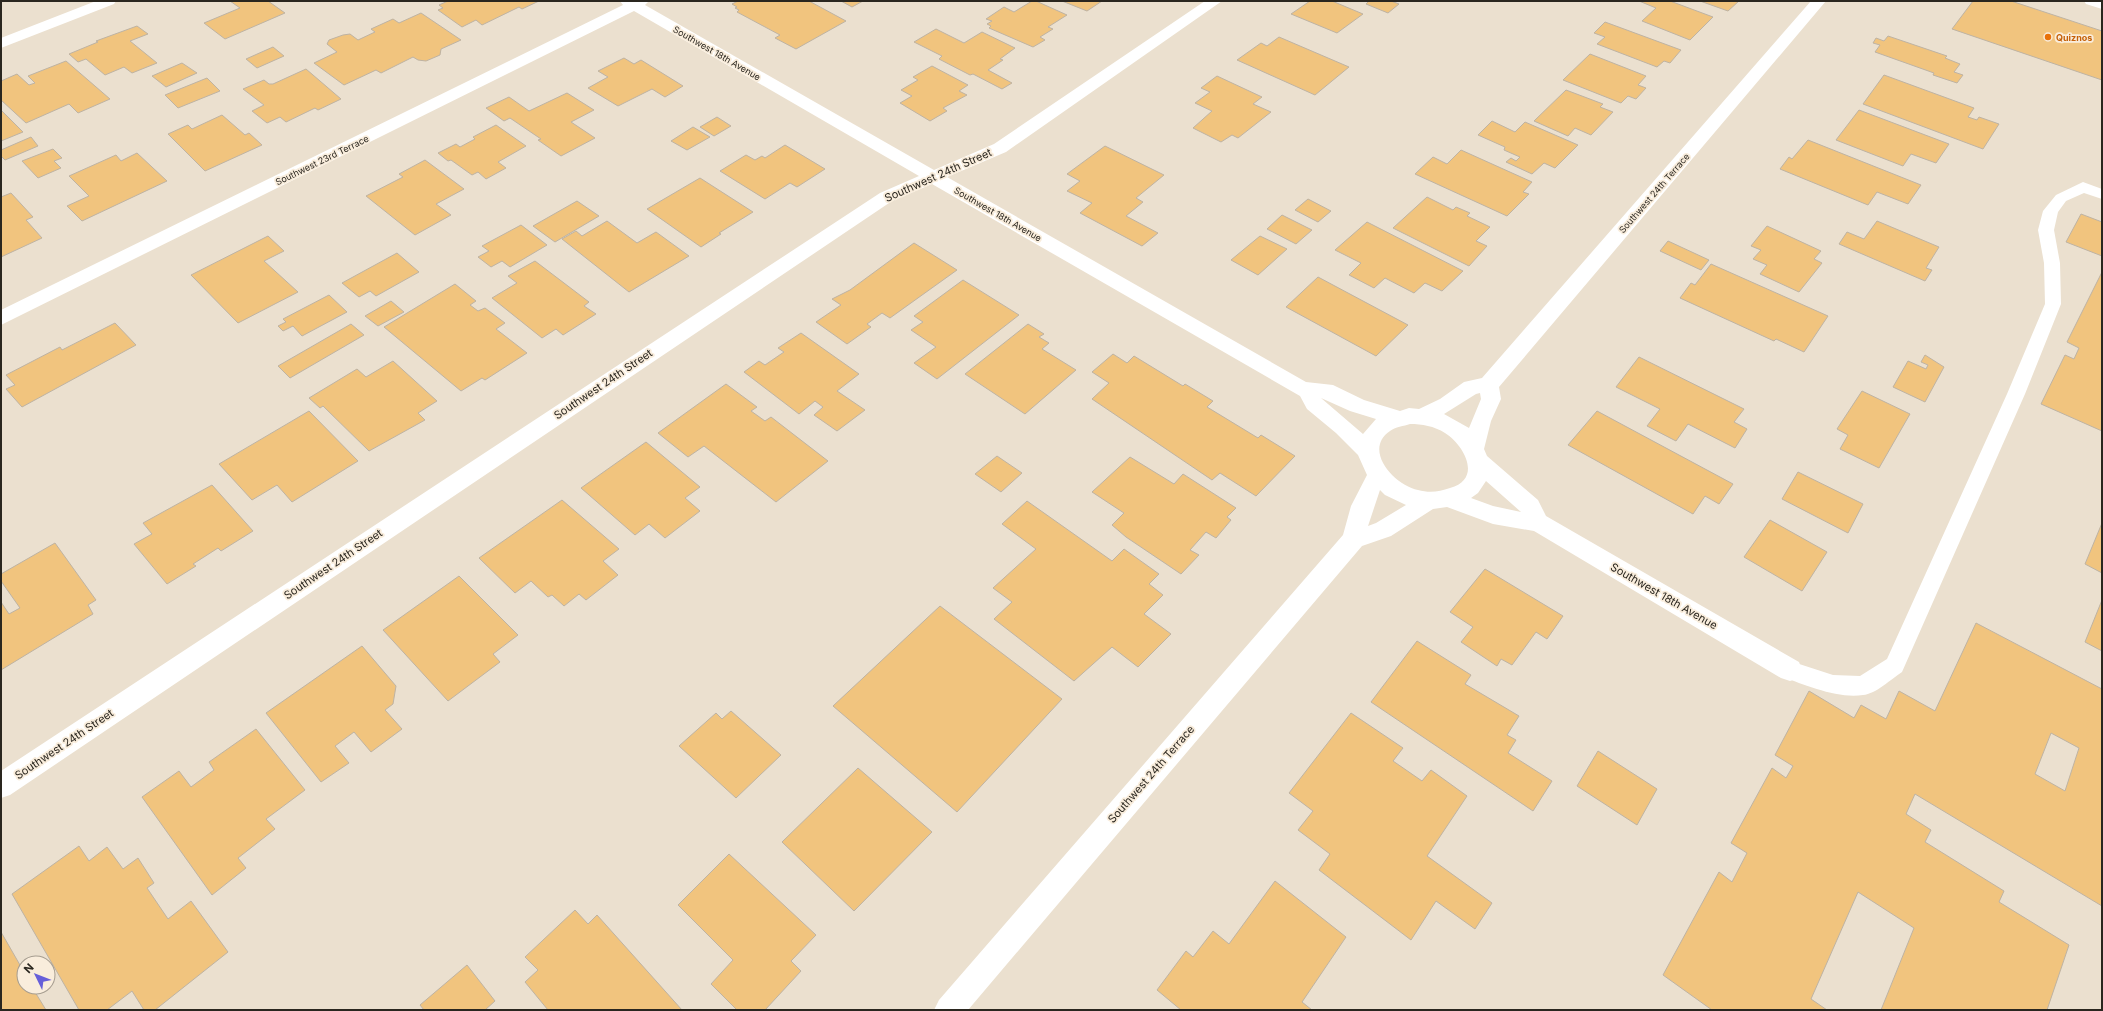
<svg xmlns="http://www.w3.org/2000/svg" width="2103" height="1011" viewBox="0 0 2103 1011" font-family="Inter,sans-serif">
  <style>
    .building { fill: #f1c47e; stroke: #beb3a3; fill-rule: evenodd }
    .lines { fill: none; stroke-linecap: round; stroke-linejoin: round }
    .lane { fill: #fff; fill-rule: evenodd }
    .street { fill: #fff; fill-rule: evenodd }
    .secondary { fill: #fff; fill-rule: evenodd }
    .food-dot { fill: #e8710a; stroke: #f9eddc; stroke-width: 1.5 }
    .labels { text-anchor: middle; dominant-baseline: central; stroke-width: 3.5; stroke-linejoin: round; paint-order: stroke }
    .far-food-label { font-size: 9px; font-weight: bold; fill: #c56008; stroke: #f9eddc; text-anchor: start }
    .far-street-label { font-size: 9px; fill: #2a261f; stroke: #f9eddc }
    .street-label { font-size: 11px; fill: #2a261f; stroke: #f9eddc }
  </style>
  <rect width="100%" height="100%" fill="#ebe0cf"/>
  <!-- building -->
  <path class="building" d="M 230,1 L 268,1 L 285,13 L 225,39 L 204,23 L 240,8 Z
    M 448,1 L 539,1 L 522,9 L 519,7 L 482,25 L 476,20 L 462,27 L 438,10 L 443,8 L 439,5 Z
    M 738,1 L 809,1 L 846,21 L 796,49 L 775,38 L 780,35 L 737,12 L 739,10 L 735,8 L 737,7 L 732,4 Z
    M 841,1 L 863,1 L 852,7 Z
    M 1032,1 L 1036,1 L 1067,15 L 1048,27 L 1053,29 L 1040,37 L 1045,40 L 1033,47 L 989,28 L 991,26 L 987,24 L 992,21 L 986,19 L 1004,7 L 1014,12 Z
    M 1062,1 L 1102,1 L 1087,11 Z
    M 1310,1 L 1332,1 L 1363,14 L 1337,33 L 1291,14 Z
    M 1369,1 L 1391,1 L 1399,4 L 1388,13 L 1366,4 Z
    M 1639,1 L 1670,1 L 1713,17 L 1690,40 L 1642,21 L 1656,8 Z
    M 1700,1 L 1739,1 L 1728,11 Z
    M 1973,1 L 2011,1 L 2102,31 L 2102,80 L 1952,29 Z
    M 421,13 L 461,40 L 441,49 L 440,55 L 426,61 L 418,60 L 413,57 L 381,73 L 376,70 L 344,85 L 314,63 L 337,52 L 327,44 L 329,40 L 343,35 L 350,34 L 358,40 L 375,32 L 371,29 L 393,19 L 399,23 Z
    M 1605,22 L 1681,50 L 1670,63 L 1664,61 L 1657,67 L 1597,44 L 1605,37 L 1594,33 Z
    M 137,26 L 148,34 L 130,41 L 157,63 L 132,73 L 124,67 L 105,75 L 86,59 L 78,62 L 69,54 L 98,42 L 96,41 Z
    M 936,29 L 964,43 L 982,32 L 1015,48 L 1000,59 L 1003,60 L 988,70 L 1012,83 L 1002,89 L 973,74 L 970,75 L 939,59 L 942,56 L 914,42 Z
    M 1888,36 L 1947,56 L 1945,58 L 1960,64 L 1954,72 L 1963,75 L 1957,83 L 1933,75 L 1934,73 L 1875,52 L 1880,45 L 1873,43 L 1876,38 L 1884,41 Z
    M 1279,37 L 1349,67 L 1315,95 L 1237,60 L 1261,43 L 1267,46 Z
    M 273,47 L 284,56 L 257,68 L 246,59 Z
    M 1590,54 L 1646,76 L 1638,85 L 1646,88 L 1636,99 L 1628,96 L 1621,103 L 1563,80 Z
    M 624,58 L 634,64 L 641,60 L 683,86 L 665,97 L 652,89 L 618,106 L 588,88 L 608,77 L 598,71 Z
    M 66,61 L 110,99 L 78,113 L 69,104 L 26,123 L 1,100 L 1,81 L 17,74 L 29,85 L 35,83 L 28,76 Z
    M 182,63 L 197,73 L 166,87 L 152,76 Z
    M 932,66 L 968,85 L 959,91 L 967,95 L 943,108 L 947,111 L 930,121 L 900,103 L 912,96 L 901,90 L 918,80 L 913,77 Z
    M 306,69 L 341,99 L 318,110 L 315,108 L 286,122 L 280,117 L 267,123 L 252,111 L 264,105 L 243,89 L 264,80 L 269,84 L 273,84 Z
    M 1884,75 L 1974,108 L 1968,117 L 1977,120 L 1979,117 L 1999,124 L 1983,149 L 1863,104 Z
    M 1217,76 L 1262,97 L 1253,104 L 1271,112 L 1238,138 L 1232,135 L 1221,142 L 1193,128 L 1212,111 L 1195,103 L 1210,92 L 1201,88 Z
    M 207,78 L 220,91 L 178,108 L 165,95 Z
    M 1566,90 L 1603,104 L 1600,107 L 1613,112 L 1591,135 L 1575,128 L 1568,136 L 1534,121 Z
    M 567,93 L 594,110 L 571,122 L 595,138 L 561,156 L 538,140 L 541,139 L 510,118 L 504,121 L 486,108 L 509,97 L 529,111 Z
    M 1,110 L 23,132 L 1,141 Z
    M 1859,110 L 1949,144 L 1936,163 L 1911,154 L 1903,166 L 1836,140 Z
    M 222,115 L 245,135 L 249,133 L 262,145 L 205,171 L 168,134 L 188,125 L 192,129 Z
    M 717,117 L 731,126 L 714,136 L 700,127 Z
    M 1492,121 L 1515,132 L 1525,122 L 1578,145 L 1555,168 L 1544,163 L 1532,174 L 1506,162 L 1511,158 L 1516,161 L 1520,157 L 1504,150 L 1505,147 L 1478,135 Z
    M 496,125 L 526,146 L 498,162 L 506,168 L 486,179 L 478,172 L 472,175 L 451,160 L 448,161 L 438,153 L 456,144 L 460,147 L 475,139 L 473,137 Z
    M 693,127 L 710,137 L 687,150 L 671,141 Z
    M 31,137 L 38,146 L 5,160 L 1,156 L 1,150 Z
    M 1808,140 L 1921,185 L 1908,204 L 1877,192 L 1868,205 L 1780,169 L 1789,157 L 1792,159 Z
    M 785,145 L 825,169 L 797,187 L 790,183 L 765,199 L 720,171 L 746,155 L 755,160 L 762,156 L 765,158 Z
    M 1105,146 L 1164,175 L 1136,198 L 1143,202 L 1126,216 L 1158,233 L 1142,246 L 1080,213 L 1092,203 L 1067,191 L 1080,181 L 1067,174 Z
    M 53,149 L 62,158 L 54,161 L 61,168 L 38,178 L 22,161 Z
    M 1461,150 L 1532,182 L 1523,192 L 1529,194 L 1507,216 L 1415,174 L 1433,157 L 1447,164 Z
    M 137,153 L 167,181 L 82,221 L 67,206 L 89,196 L 69,176 L 116,155 L 121,161 Z
    M 425,160 L 464,189 L 436,204 L 451,215 L 415,235 L 366,196 L 403,177 L 399,174 Z
    M 700,178 L 753,212 L 719,233 L 721,234 L 701,247 L 647,209 Z
    M 11,193 L 33,217 L 26,220 L 42,238 L 1,257 L 1,197 Z
    M 1427,197 L 1453,210 L 1456,207 L 1470,213 L 1467,216 L 1490,227 L 1476,241 L 1487,246 L 1469,266 L 1393,228 Z
    M 1308,199 L 1331,211 L 1318,222 L 1295,210 Z
    M 577,201 L 599,216 L 555,242 L 533,226 Z
    M 2081,214 L 2102,222 L 2102,256 L 2066,242 Z
    M 1282,215 L 1312,230 L 1296,244 L 1267,229 Z
    M 607,221 L 637,243 L 656,232 L 689,256 L 629,292 L 562,239 L 576,231 L 582,236 Z
    M 1877,221 L 1939,247 L 1926,268 L 1932,270 L 1925,281 L 1839,244 L 1847,232 L 1864,239 Z
    M 1367,222 L 1463,271 L 1442,291 L 1425,283 L 1414,293 L 1385,278 L 1374,288 L 1349,275 L 1361,263 L 1335,250 Z
    M 521,225 L 547,245 L 510,267 L 502,261 L 491,267 L 478,257 L 489,251 L 482,246 Z
    M 1767,226 L 1821,251 L 1814,259 L 1822,263 L 1799,292 L 1760,274 L 1767,265 L 1753,259 L 1761,250 L 1751,246 Z
    M 268,236 L 284,251 L 264,261 L 298,292 L 238,323 L 191,275 Z
    M 1260,236 L 1287,249 L 1258,275 L 1231,260 Z
    M 1668,241 L 1709,260 L 1701,270 L 1660,251 Z
    M 914,243 L 957,270 L 890,318 L 882,313 L 867,324 L 871,327 L 847,344 L 816,322 L 841,305 L 832,299 L 850,290 Z
    M 397,253 L 419,272 L 376,296 L 370,291 L 359,297 L 342,283 Z
    M 535,261 L 589,302 L 584,306 L 596,314 L 563,335 L 556,329 L 542,338 L 492,298 L 517,283 L 508,276 Z
    M 1711,264 L 1828,316 L 1804,352 L 1776,339 L 1774,341 L 1680,298 L 1691,283 L 1695,285 Z
    M 2102,272 L 2102,431 L 2041,404 L 2065,355 L 2074,359 L 2079,348 L 2067,342 Z
    M 1318,277 L 1408,325 L 1376,356 L 1286,307 Z
    M 963,280 L 1019,315 L 937,379 L 914,363 L 936,347 L 911,330 L 923,322 L 914,316 Z
    M 455,284 L 476,301 L 470,305 L 478,311 L 485,308 L 505,323 L 496,329 L 527,353 L 485,380 L 482,378 L 461,391 L 384,327 Z
    M 329,295 L 347,312 L 302,336 L 293,326 L 283,331 L 278,326 L 286,322 L 283,319 Z
    M 391,301 L 404,312 L 378,326 L 365,316 Z
    M 115,323 L 136,345 L 22,407 L 6,389 L 15,385 L 6,375 L 60,347 L 62,350 Z
    M 351,324 L 364,335 L 290,378 L 278,366 Z
    M 1028,324 L 1044,334 L 1039,337 L 1049,343 L 1042,349 L 1076,370 L 1025,414 L 965,374 Z
    M 801,333 L 859,374 L 837,391 L 865,410 L 837,431 L 814,415 L 823,407 L 815,401 L 799,414 L 744,372 L 759,361 L 765,365 L 784,352 L 778,348 Z
    M 1113,354 L 1127,363 L 1134,356 L 1183,386 L 1185,384 L 1213,401 L 1207,407 L 1258,438 L 1261,435 L 1295,456 L 1256,496 L 1220,473 L 1212,480 L 1092,399 L 1109,383 L 1092,372 Z
    M 1925,355 L 1944,367 L 1925,402 L 1893,387 L 1908,361 L 1926,369 L 1928,365 L 1921,362 Z
    M 1639,357 L 1744,409 L 1734,422 L 1747,429 L 1735,448 L 1688,424 L 1676,441 L 1647,426 L 1660,409 L 1616,387 Z
    M 393,361 L 437,401 L 418,413 L 425,420 L 369,451 L 323,406 L 320,408 L 309,398 L 357,369 L 366,377 Z
    M 726,384 L 757,407 L 751,411 L 765,421 L 771,417 L 828,461 L 776,502 L 704,446 L 688,457 L 658,433 Z
    M 1862,391 L 1910,414 L 1879,468 L 1840,449 L 1848,435 L 1837,429 Z
    M 309,411 L 358,461 L 292,502 L 277,485 L 252,500 L 219,464 Z
    M 1597,411 L 1733,484 L 1719,504 L 1705,496 L 1693,514 L 1568,445 Z
    M 646,442 L 700,487 L 685,498 L 700,511 L 665,538 L 649,524 L 635,535 L 581,488 Z
    M 997,456 L 1022,473 L 1001,492 L 975,474 Z
    M 1130,457 L 1174,484 L 1183,474 L 1236,508 L 1227,517 L 1231,520 L 1216,538 L 1206,532 L 1190,550 L 1199,555 L 1181,574 L 1126,537 L 1112,525 L 1124,513 L 1092,492 Z
    M 1798,472 L 1863,504 L 1848,533 L 1782,499 Z
    M 212,485 L 253,531 L 221,551 L 218,548 L 193,564 L 196,566 L 167,584 L 134,544 L 152,534 L 143,523 Z
    M 562,500 L 619,549 L 603,561 L 618,575 L 586,600 L 579,594 L 564,606 L 552,595 L 548,597 L 531,581 L 515,593 L 479,558 Z
    M 1027,501 L 1112,561 L 1124,549 L 1159,574 L 1149,584 L 1163,595 L 1144,614 L 1171,634 L 1138,667 L 1112,647 L 1074,681 L 994,619 L 1012,602 L 993,588 L 1036,549 L 1002,524 Z
    M 1770,520 L 1827,552 L 1802,591 L 1744,557 Z
    M 2102,523 L 2102,573 L 2085,564 Z
    M 55,543 L 96,600 L 88,605 L 93,614 L 1,670 L 1,602 L 9,614 L 20,608 L 1,581 L 1,574 Z
    M 1485,569 L 1563,616 L 1547,639 L 1536,632 L 1512,665 L 1501,659 L 1497,666 L 1461,642 L 1473,627 L 1450,612 Z
    M 459,576 L 518,635 L 493,654 L 500,662 L 448,701 L 383,630 Z
    M 2102,600 L 2102,651 L 2085,642 Z
    M 940,606 L 1062,699 L 957,812 L 833,706 Z
    M 1976,623 L 2102,689 L 2102,906 L 1915,794 L 1906,814 L 1931,830 L 1925,842 L 2004,891 L 1999,902 L 2069,945 L 2047,1010 L 1881,1010 L 1914,928 L 1858,892 L 1811,999 L 1827,1010 L 1712,1010 L 1663,975 L 1719,872 L 1732,882 L 1747,853 L 1731,843 L 1772,768 L 1786,778 L 1793,766 L 1775,755 L 1809,691 L 1854,718 L 1861,705 L 1886,719 L 1899,691 L 1935,711 ZM 2051,733 L 2079,748 L 2065,791 L 2035,774 Z
    M 1417,641 L 1471,675 L 1465,684 L 1519,716 L 1507,735 L 1516,740 L 1508,753 L 1552,781 L 1533,811 L 1371,702 Z
    M 362,646 L 396,686 L 393,704 L 385,710 L 402,729 L 371,752 L 354,732 L 335,746 L 349,763 L 321,782 L 266,713 Z
    M 731,711 L 781,755 L 736,798 L 679,746 L 716,713 L 722,719 Z
    M 1351,713 L 1403,748 L 1393,761 L 1422,781 L 1431,770 L 1467,796 L 1427,856 L 1492,903 L 1475,929 L 1436,901 L 1411,940 L 1319,870 L 1330,854 L 1298,830 L 1313,811 L 1289,793 Z
    M 256,729 L 305,790 L 266,819 L 275,829 L 238,858 L 246,868 L 212,895 L 142,797 L 179,771 L 191,787 L 214,770 L 209,762 Z
    M 1598,751 L 1657,789 L 1637,825 L 1577,786 Z
    M 858,768 L 932,832 L 854,911 L 782,842 Z
    M 79,846 L 89,861 L 107,847 L 123,869 L 138,858 L 154,883 L 147,888 L 168,919 L 191,901 L 228,952 L 155,1010 L 144,1010 L 132,991 L 107,1010 L 79,1010 L 12,894 Z
    M 729,854 L 816,935 L 791,961 L 801,971 L 765,1010 L 737,1010 L 711,984 L 733,960 L 678,905 Z
    M 1275,881 L 1346,937 L 1302,1002 L 1312,1010 L 1181,1010 L 1157,990 L 1186,951 L 1193,957 L 1213,931 L 1229,944 Z
    M 575,910 L 588,924 L 597,915 L 682,1010 L 548,1010 L 525,982 L 538,970 L 525,957 Z
    M 1,932 L 24,972 L 24,987 L 32,987 L 46,1010 L 1,1010 Z
    M 467,965 L 495,1001 L 485,1010 L 424,1010 L 420,1005 Z"/>
  <g class="lines">
    <!-- lane -->
    <path class="lane" d="M 2083,182 L 2102,189 L 2102,199 L 2084,193 L 2066,201 L 2058,212 L 2054,230 L 2060,263 L 2061,304 L 2025,394 L 1902,672 C 1891,679 1876,694 1863,695 C 1838,699 1805,685 1783,677 L 1779,670 L 1783,663 L 1790,661 L 1833,675 L 1860,676 L 1887,659 L 2007,394 L 2045,304 L 2044,263 L 2038,230 L 2043,211 L 2056,195 Z"/>
    <!-- street -->
    <path class="street" d="M 96,1 L 116,1 L 114,4 L 1,48 L 1,38 Z
      M 620,1 L 649,1 L 645,5 L 934,170 L 994,144 L 1205,1 L 1222,1 L 1006,152 L 947,177 L 1306,382 L 1333,385 L 1364,400 L 1400,411 L 1409,408 L 1419,409 L 1440,399 L 1464,382 L 1482,378 L 1811,1 L 1826,1 L 1499,387 L 1501,399 L 1491,421 L 1484,449 L 1487,456 L 1538,500 L 1546,516 L 1799,662 L 1802,670 L 1799,678 L 1790,681 L 1781,678 L 1534,531 L 1493,524 L 1447,507 L 1433,509 L 1391,536 L 1362,546 L 968,1010 L 934,1010 L 939,1000 L 1343,535 L 1351,506 L 1367,475 L 1358,455 L 1336,433 L 1307,409 L 1300,396 L 932,184 L 892,201 L 10,795 L 1,798 L 1,771 L 880,193 L 919,176 L 634,11 L 1,325 L 1,310 L 623,5 ZM 1480,393 L 1481,399 L 1469,428 L 1444,414 L 1476,394 ZM 1321,398 L 1350,411 L 1376,419 L 1363,434 ZM 1410,424 C 1422,424 1434,426 1445,433 C 1464,445 1483,479 1450,488 C 1439,492 1429,493 1418,490 C 1395,486 1362,450 1390,431 C 1395,427 1404,426 1410,424 ZM 1486,481 L 1521,512 L 1493,506 L 1471,498 L 1478,493 ZM 1380,490 L 1385,495 L 1406,505 L 1376,523 L 1368,526 Z"/>
    <!-- secondary -->
    <path class="secondary" d="M 2084,1 L 2102,1 L 2102,9 L 2086,4 Z"/>
  </g>
  <!-- markers -->
  <circle class="food-dot" cx="2048" cy="37" r="4"/>
  <g class="labels">
    <!-- far-food labels -->
    <g class="far-food-label">
      <text x="2056" y="37">Quiznos</text>
    </g>
    <!-- far-street labels -->
    <g class="far-street-label">
      <text transform="translate(717 53) rotate(30)">Southwest 18th Avenue</text>
      <text transform="translate(322 160) rotate(-26)">Southwest 23rd Terrace</text>
      <text transform="translate(1654 193) rotate(-49)">Southwest 24th Terrace</text>
      <text transform="translate(998 214) rotate(30)">Southwest 18th Avenue</text>
    </g>
    <!-- street labels -->
    <g class="street-label">
      <text transform="translate(938 175) rotate(-24)">Southwest 24th Street</text>
      <text transform="translate(603 384) rotate(-34)">Southwest 24th Street</text>
      <text transform="translate(333 564) rotate(-34)">Southwest 24th Street</text>
      <text transform="translate(1664 596) rotate(30)">Southwest 18th Avenue</text>
      <text transform="translate(64 744) rotate(-34)">Southwest 24th Street</text>
      <text transform="translate(1151 774) rotate(-49)">Southwest 24th Terrace</text>
    </g>
  </g>
  <!-- border -->
  <rect width="2103" height="1011" fill="none" stroke="#2a261f" stroke-width="4"/>
  <!-- north arrow -->
  <g transform="translate(36 975) rotate(313)"><circle r="19" fill="#f9eddc" stroke="#a69d90"/>
  <path d="M0-3L7 15L0 10L-7 15Z" fill="#675fd9"/>
  <text y="-6" font-size="11" font-weight="bold" text-anchor="middle" fill="#2a261f">N</text>
  </g>
</svg>
